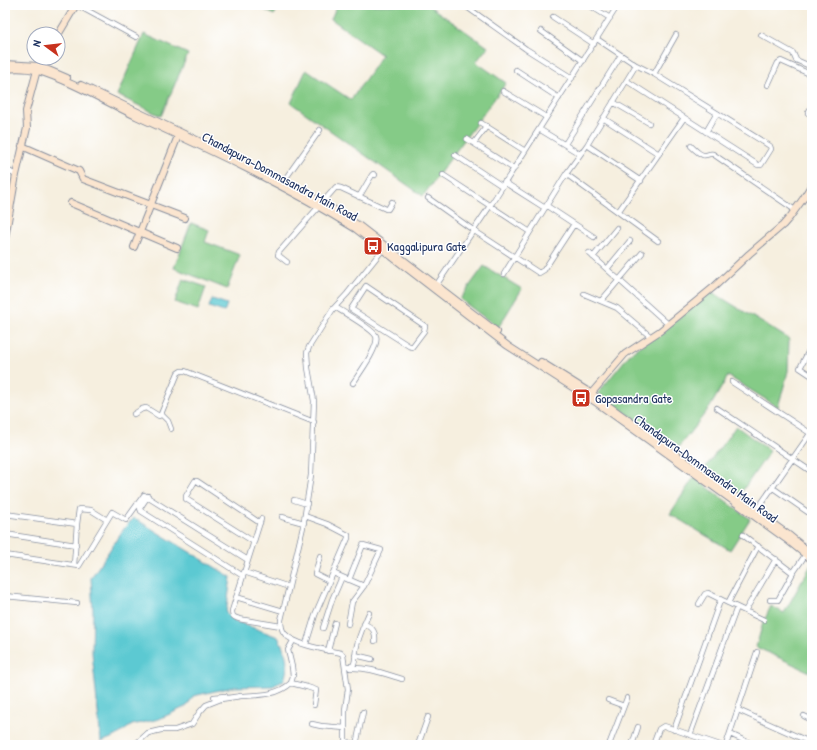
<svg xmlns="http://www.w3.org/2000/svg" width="817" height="750" viewBox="0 0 817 750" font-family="'Patrick Hand',sans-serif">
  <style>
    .green { fill: #85cb87; stroke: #507d72 }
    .water { fill: #5cc9d2; stroke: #3c7c98 }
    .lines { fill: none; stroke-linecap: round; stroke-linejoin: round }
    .street-casing { stroke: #888f9e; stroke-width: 6 }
    .secondary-casing { stroke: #888f9e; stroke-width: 8 }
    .street { stroke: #fff; stroke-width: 4.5 }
    .secondary { stroke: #fbe5cf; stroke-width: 6 }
    .labels { text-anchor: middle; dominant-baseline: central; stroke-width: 3; stroke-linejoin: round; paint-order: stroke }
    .street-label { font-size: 13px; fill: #1b2f5e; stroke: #fff }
    .poi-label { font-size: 13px; fill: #1b2f5e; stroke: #fff; text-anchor: start }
  </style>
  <rect width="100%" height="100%" fill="#fff"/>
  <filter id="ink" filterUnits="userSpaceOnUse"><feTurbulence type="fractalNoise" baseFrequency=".025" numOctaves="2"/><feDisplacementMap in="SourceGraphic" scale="8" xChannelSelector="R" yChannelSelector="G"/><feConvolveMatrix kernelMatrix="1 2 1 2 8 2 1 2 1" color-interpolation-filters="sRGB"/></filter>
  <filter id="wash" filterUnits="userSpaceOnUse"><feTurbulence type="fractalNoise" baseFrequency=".012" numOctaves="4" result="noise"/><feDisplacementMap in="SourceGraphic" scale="16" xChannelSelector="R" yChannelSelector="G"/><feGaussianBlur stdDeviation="0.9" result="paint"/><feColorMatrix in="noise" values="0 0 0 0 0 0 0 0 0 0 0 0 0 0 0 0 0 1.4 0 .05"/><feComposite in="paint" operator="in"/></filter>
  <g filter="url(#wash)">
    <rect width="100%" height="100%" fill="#f6efdf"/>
    <!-- green -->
    <path class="green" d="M 256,5 L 280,5 L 274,15 Z
      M 337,5 L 428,5 L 488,47 L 476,62 L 506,83 L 423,196 L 291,103 L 306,70 L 351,100 L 382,55 L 331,19 Z
      M 144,34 L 188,54 L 161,116 L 117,95 Z
      M 191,223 L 209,230 L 205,242 L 240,255 L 227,289 L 174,268 Z
      M 484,266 L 522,289 L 498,328 L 460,299 Z
      M 183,279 L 206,287 L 198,310 L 175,302 Z
      M 712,292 L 789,339 L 788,372 L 778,407 L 728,376 L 710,407 L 677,449 L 598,393 L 630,354 Z
      M 736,426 L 770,451 L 740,494 L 705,468 Z
      M 694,477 L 750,519 L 730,550 L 670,514 Z
      M 811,565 L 812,566 L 812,673 L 756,647 L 763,623 L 771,606 L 784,613 Z"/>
    <!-- water -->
    <path class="water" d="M 212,299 L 227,304 L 224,312 L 209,307 Z
      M 134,518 L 231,577 L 226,613 L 235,621 L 278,637 C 286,652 290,663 284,680 L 273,686 L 233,687 L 193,696 L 187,706 L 159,719 L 132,725 L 116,736 L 101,742 L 92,652 L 93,611 L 91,578 L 125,527 Z"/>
  </g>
  <g filter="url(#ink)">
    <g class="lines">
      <!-- street casing -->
      <g class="street-casing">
        <path id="street" d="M 77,5 L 136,37
          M 464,5 L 526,49 L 572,78
          M 589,5 L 610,18
          M 553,17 L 594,44
          M 541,31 L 583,61
          M 761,35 L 793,53 L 796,60 L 812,67
          M 597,39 L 636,65
          M 516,70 L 559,98
          M 654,74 L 676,35
          M 768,85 L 778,63 L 781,61 L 812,75
          M 503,91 L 546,117
          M 613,102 L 649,123
          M 808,113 L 812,106
          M 603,118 L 659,154
          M 481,123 L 525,151
          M 539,129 L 580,154
          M 706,132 L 717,113
          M 467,139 L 514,169
          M 474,143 L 487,126
          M 565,144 L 621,55
          M 587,145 L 641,181
          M 691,146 C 694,149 699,154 703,155 C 706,156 709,153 713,154 L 795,210
          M 455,155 L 502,186
          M 5,169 L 16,175
          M 566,174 L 658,241
          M 443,175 L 530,232
          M 283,182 L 320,130
          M 504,182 L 545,208
          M 5,192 L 12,195
          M 359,197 L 372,175 L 373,174 L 375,175
          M 428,198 L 473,230 L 539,273 L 544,270 L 574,224
          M 547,206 L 594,237
          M 618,212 L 684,118
          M 589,253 L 668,324
          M 593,257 L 617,228
          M 287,262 L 278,255 L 279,252 L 336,187 L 341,188 L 386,209 L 388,209 L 392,202
          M 607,269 L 630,241
          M 504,274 L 566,174 L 587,145 L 636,65 L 654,74 L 770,146 L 771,149 L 761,165 L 758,165 L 627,81
          M 366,286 L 425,326 L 424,331 L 412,347 L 409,346 L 351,309 Z
          M 435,287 L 490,206 L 618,5
          M 584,294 L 617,308 L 651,337
          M 601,301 L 642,253
          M 335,307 C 343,312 373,329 376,336 C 380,346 359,374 353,383
          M 812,345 L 800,368 L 812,376
          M 732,382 L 810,433
          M 717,408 L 812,472
          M 134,414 L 142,409 L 146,408 L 159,416 L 161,414
          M 171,429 L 168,421 L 161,414 L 178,373 L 181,371 L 185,371 L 314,422
          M 773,488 L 812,515
          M 148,496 L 140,508 L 141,511 L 243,576
          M 294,500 L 307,504
          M 756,511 L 812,431
          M 5,514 L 77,524 L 74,565
          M 305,516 L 327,524 L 348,535 L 348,538 L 315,615 L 306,644
          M 282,517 L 304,523
          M 261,519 L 232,611 C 232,617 234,617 239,619 L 281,626
          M 77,524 L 79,509 L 91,510 L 107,520
          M 5,534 L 76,545
          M 743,535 L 793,573
          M 254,542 L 186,499 L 186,496 L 195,481 L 197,481 L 260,523
          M 5,555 L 79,566 L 112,512 L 126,520 L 144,495 L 248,560
          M 320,556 L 315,574 L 329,581
          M 244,572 L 289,587
          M 333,573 L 349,580 L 363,545 L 381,550 L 364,586 L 352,602 L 348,624
          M 350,580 L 364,586
          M 5,596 L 77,603
          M 236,597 L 283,611
          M 770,600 L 778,600 L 793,573 L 806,554
          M 728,603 L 758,546
          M 699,604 L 705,594 L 708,593 L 722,600
          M 745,611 L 776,559
          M 364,624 C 373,627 376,632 375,641
          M 323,628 L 332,600 L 342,577
          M 293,641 L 288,650 L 292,667 L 293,676 L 291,683 L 307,687 L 316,690 L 314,705
          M 328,651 L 335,623
          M 355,655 L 372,659
          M 346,666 L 353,666 C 356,661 355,655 356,650 C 358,637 364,625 369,613
          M 350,668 C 368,667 385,674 402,679
          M 240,696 C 258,695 277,696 291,683
          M 214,697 L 225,696
          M 608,700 L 624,706
          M 738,710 L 812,743
          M 804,716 L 812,720
          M 312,724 L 321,726 L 345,728
          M 674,730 L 720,601 L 722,600 L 764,620
          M 730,734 L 754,745
          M 690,735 L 737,607
          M 345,741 L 357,745
          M 135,745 L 148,733 L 161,730 L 175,730 L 192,724 L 199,713 L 206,705 L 221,699 L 241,696
          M 345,745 L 345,710 L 348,689 L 343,655 L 341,653 C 327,650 294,645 285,634 C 281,630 281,625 281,620 L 303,527 L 311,475 L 314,401 L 308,368 L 307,353 L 309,347 L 333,309 L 347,294 L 384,248
          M 356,745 L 363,712
          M 418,745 L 428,717
          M 609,745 L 627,698
          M 632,745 L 638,727
          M 653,745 L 659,729 L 664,726 L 720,745
          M 726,745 L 757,652"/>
      </g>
      <!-- secondary casing -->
      <g class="secondary-casing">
        <path id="secondary" d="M 58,35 L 76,5
          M 5,64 L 39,66 L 67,78
          M 5,69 C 15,68 28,68 38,71 C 71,81 106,102 138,117 C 212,151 287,186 356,229 L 508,346 L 597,403 L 786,539 L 812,560
          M 81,85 L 220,151 L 322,202 L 358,225 L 497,332
          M 22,146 L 79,171 L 83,179 L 185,218
          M 71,203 L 177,248
          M 5,238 L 16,175 L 27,128 L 26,111 L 37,70 L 43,58
          M 134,247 L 178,136
          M 541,362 L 592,394 L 790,536 L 812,554
          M 589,396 L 625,354 L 660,331 L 715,286 L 749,254 L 783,225 L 790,217 L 803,199 L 812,184"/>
      </g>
      <!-- street -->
      <use href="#street" class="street"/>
      <!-- secondary -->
      <use href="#secondary" class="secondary"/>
    </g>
  </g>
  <!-- icons -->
  <defs>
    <g id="bus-square" transform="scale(1)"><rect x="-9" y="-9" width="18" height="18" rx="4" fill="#c8321e" stroke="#fff"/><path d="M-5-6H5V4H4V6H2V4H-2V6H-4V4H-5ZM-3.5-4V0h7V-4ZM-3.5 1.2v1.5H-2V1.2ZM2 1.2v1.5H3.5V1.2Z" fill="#fff"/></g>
  </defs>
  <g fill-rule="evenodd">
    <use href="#bus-square" x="373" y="246"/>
    <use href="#bus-square" x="581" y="398"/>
  </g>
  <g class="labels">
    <!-- street labels -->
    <g class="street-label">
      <text transform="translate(280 176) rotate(28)">Chandapura-Dommasandra Main Road</text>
      <text transform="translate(706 468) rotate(36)">Chandapura-Dommasandra Main Road</text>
    </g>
    <!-- poi labels -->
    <g class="poi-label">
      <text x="387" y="246">Kaggalipura Gate</text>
      <text x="595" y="398">Gopasandra Gate</text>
    </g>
  </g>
  <!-- margin -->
  <rect width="817" height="750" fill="none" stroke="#fff" stroke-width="20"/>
  <!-- north arrow -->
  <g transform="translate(46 46) rotate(285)"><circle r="19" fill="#ffffff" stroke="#a4acbf"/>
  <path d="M0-3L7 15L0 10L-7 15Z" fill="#c8321e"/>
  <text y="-6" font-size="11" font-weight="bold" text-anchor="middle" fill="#1b2f5e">N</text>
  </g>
</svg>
